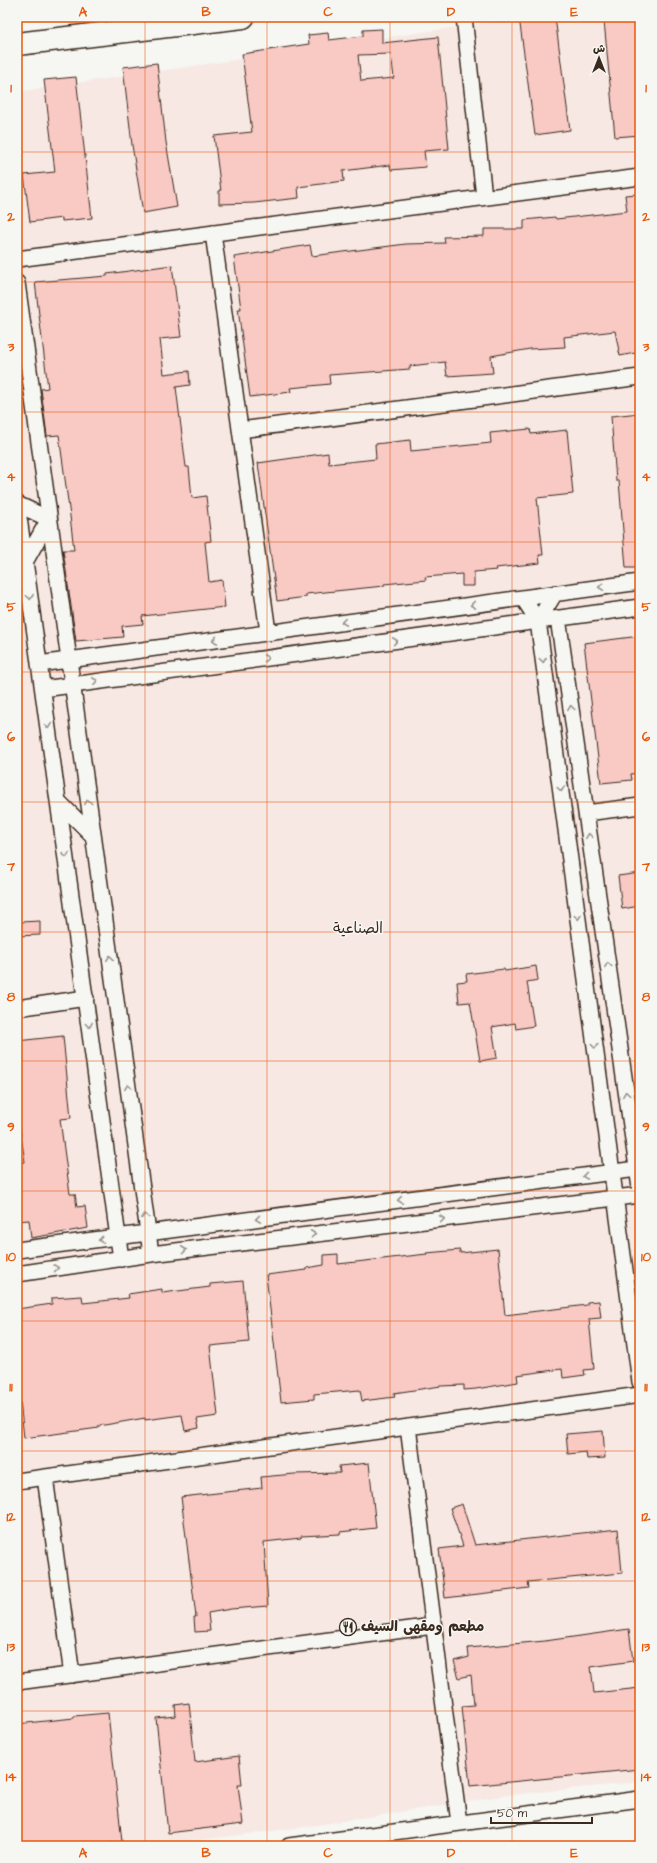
<svg xmlns="http://www.w3.org/2000/svg" width="657" height="1863" viewBox="0 0 657 1863" font-family="'Architects Daughter','Playpen Sans Arabic',sans-serif">
  <style>
    .built { fill: #f7e8e4 }
    .building { fill: #f9c9c4; stroke: #3b2a1e; fill-rule: evenodd }
    .lines { fill: none; stroke-linecap: round; stroke-linejoin: round }
    .street-casing { stroke: #3b2a1e; stroke-width: 18 }
    .secondary-casing { stroke: #3b2a1e; stroke-width: 25 }
    .street { stroke: #f6f6f2; stroke-width: 15 }
    .secondary { stroke: #f6f6f2; stroke-width: 22 }
    .oneway { stroke: #989088 }
    .grid { fill: none; stroke: #e8590c; stroke-width: 1; stroke-opacity: 0.55 }
    .labels { text-anchor: middle; dominant-baseline: central; stroke-width: 3; stroke-linejoin: round; paint-order: stroke }
    .poi-label { font-size: 14px; font-weight: bold; fill: #3b2a1e; stroke: #f6f6f2; text-anchor: start }
    .neighbourhood-label { font-size: 15px; fill: #3b2a1e; stroke: #f6f6f2 }
    .neatline { fill: none; stroke: #e8590c; stroke-width: 1.5 }
    .grid-label { font-size: 13px; text-anchor: middle; font-weight: bold; fill: #e8590c }
  </style>
  <rect width="100%" height="100%" fill="#f6f6f2"/>
  <filter id="ink" filterUnits="userSpaceOnUse"><feTurbulence type="fractalNoise" baseFrequency=".025" numOctaves="2"/><feDisplacementMap in="SourceGraphic" scale="8" xChannelSelector="R" yChannelSelector="G"/><feConvolveMatrix kernelMatrix="1 2 1 2 8 2 1 2 1" color-interpolation-filters="sRGB"/></filter>
  <g filter="url(#ink)">
    <!-- built -->
    <path class="built" d="M 525,17 L 640,17 L 640,1782 L 509,1795 L 304,1827 L 151,1846 L 17,1846 L 17,92 Z"/>
    <!-- building -->
    <path class="building" d="M 519,17 L 555,17 L 570,130 L 535,135 Z
      M 640,18 L 640,135 L 615,137 L 604,21 Z
      M 382,29 L 382,43 L 438,37 L 449,149 L 424,151 L 426,167 L 391,170 L 390,165 L 343,171 L 344,181 L 298,187 L 299,198 L 254,203 L 219,204 L 219,191 L 221,191 L 214,136 L 252,132 L 242,54 L 309,44 L 308,35 L 328,33 L 329,40 L 363,36 L 363,30 ZM 391,54 L 394,78 L 361,81 L 358,55 Z
      M 157,63 L 166,142 L 177,207 L 143,213 L 132,145 L 123,67 Z
      M 76,77 L 92,218 L 62,221 L 62,218 L 30,222 L 24,175 L 55,172 L 44,80 Z
      M 638,194 L 640,216 L 640,352 L 620,356 L 615,331 L 564,337 L 565,347 L 530,349 L 491,356 L 493,373 L 447,376 L 445,362 L 410,366 L 410,369 L 329,375 L 330,384 L 290,388 L 291,392 L 250,397 L 238,309 L 241,309 L 234,257 L 310,245 L 312,256 L 406,244 L 445,243 L 444,237 L 484,236 L 484,229 L 524,229 L 524,220 L 555,217 L 556,219 L 627,211 L 625,195 Z
      M 172,265 L 181,337 L 160,339 L 164,374 L 189,371 L 190,385 L 176,387 L 186,467 L 189,467 L 192,498 L 206,496 L 211,541 L 205,542 L 209,582 L 222,580 L 225,607 L 142,616 L 143,624 L 122,626 L 123,637 L 76,641 L 63,550 L 74,550 L 70,516 L 59,435 L 47,436 L 41,389 L 48,388 L 35,282 L 107,276 L 107,274 Z
      M 640,413 L 640,568 L 626,568 L 619,481 L 616,481 L 611,416 Z
      M 530,429 L 531,434 L 567,430 L 573,494 L 537,498 L 543,555 L 539,555 L 540,563 L 496,568 L 497,570 L 474,572 L 474,586 L 462,586 L 462,574 L 425,577 L 426,580 L 384,584 L 384,586 L 306,594 L 306,597 L 277,601 L 258,463 L 328,453 L 329,464 L 376,459 L 375,444 L 410,440 L 411,451 L 491,443 L 490,433 Z
      M 640,636 L 640,773 L 631,774 L 632,780 L 601,783 L 584,643 Z
      M 640,873 L 640,906 L 622,909 L 618,876 Z
      M 40,921 L 40,935 L 17,936 L 17,926 L 21,925 L 20,922 Z
      M 536,966 L 538,980 L 527,982 L 534,1026 L 516,1029 L 515,1023 L 492,1027 L 497,1058 L 480,1061 L 470,1002 L 459,1003 L 457,982 L 467,981 L 466,974 L 504,969 L 505,971 Z
      M 63,1036 L 71,1118 L 60,1119 L 70,1194 L 75,1194 L 77,1207 L 85,1206 L 88,1228 L 31,1238 L 29,1220 L 17,1221 L 17,1163 L 25,1162 L 19,1123 L 17,1123 L 17,1041 Z
      M 498,1249 L 505,1315 L 587,1305 L 587,1302 L 599,1301 L 601,1318 L 589,1319 L 594,1369 L 584,1370 L 585,1375 L 563,1378 L 562,1369 L 517,1375 L 518,1382 L 476,1389 L 464,1390 L 464,1385 L 441,1386 L 394,1393 L 395,1397 L 362,1401 L 360,1390 L 314,1394 L 314,1399 L 281,1402 L 266,1275 L 307,1270 L 307,1268 L 324,1265 L 324,1255 L 338,1254 L 338,1264 L 427,1254 L 426,1253 L 460,1250 L 460,1253 Z
      M 243,1281 L 249,1342 L 210,1346 L 218,1416 L 197,1419 L 199,1428 L 185,1431 L 182,1415 L 145,1420 L 145,1418 L 99,1426 L 99,1428 L 24,1438 L 17,1373 L 17,1309 L 52,1304 L 52,1298 L 82,1296 L 83,1303 L 129,1298 L 128,1294 L 162,1289 L 162,1293 L 210,1287 L 210,1284 Z
      M 603,1431 L 605,1458 L 587,1459 L 586,1452 L 568,1454 L 566,1434 Z
      M 369,1463 L 376,1528 L 340,1532 L 340,1534 L 301,1536 L 301,1538 L 264,1542 L 268,1606 L 231,1609 L 208,1613 L 210,1631 L 195,1632 L 194,1617 L 196,1617 L 181,1497 L 262,1488 L 261,1477 L 294,1474 L 340,1473 L 339,1466 Z
      M 462,1504 L 475,1545 L 618,1529 L 622,1573 L 528,1582 L 529,1588 L 445,1598 L 439,1549 L 463,1546 L 450,1508 Z
      M 629,1629 L 633,1661 L 591,1667 L 594,1693 L 640,1688 L 640,1769 L 470,1786 L 462,1706 L 474,1705 L 471,1675 L 459,1678 L 454,1661 L 469,1657 L 468,1648 L 545,1641 Z
      M 189,1703 L 195,1762 L 239,1756 L 242,1785 L 238,1785 L 243,1824 L 168,1833 L 156,1718 L 176,1716 L 175,1705 Z
      M 108,1713 L 122,1842 L 85,1846 L 17,1846 L 17,1724 L 74,1718 L 74,1716 Z"/>
    <g class="lines">
      <!-- street casing -->
      <g class="street-casing">
        <path id="street" d="M 464,17 L 484,197
          M 213,233 L 268,632
          M 17,259 L 640,177
          M 17,283 L 151,1254
          M 240,430 L 640,377
          M 17,503 L 121,1259
          M 17,504 L 49,519 L 25,562
          M 523,598 L 538,621 L 555,593
          M 558,618 L 640,1188
          M 538,621 L 640,1382
          M 39,664 L 640,582
          M 43,689 L 640,607
          M 58,801 L 93,836
          M 586,813 L 640,806
          M 17,1008 L 86,998
          M 17,1250 L 637,1169
          M 17,1274 L 151,1254 L 640,1195
          M 408,1427 L 459,1823
          M 45,1477 L 72,1675
          M 17,1481 L 640,1395
          M 17,1682 L 433,1626
          M 289,1846 L 640,1799"/>
      </g>
      <!-- secondary casing -->
      <g class="secondary-casing">
        <path id="secondary" d="M 17,44 L 243,17"/>
      </g>
      <!-- street -->
      <use href="#street" class="street"/>
      <!-- secondary -->
      <use href="#secondary" class="secondary"/>
    </g>
    <!-- one-way arrows -->
    <defs><path id="oneway-chevron" d="M-2-3.5L2.5 0L-2 3.5" fill="none" stroke-width="1.6" stroke-linecap="round" stroke-linejoin="round"/></defs>
    <g class="oneway">
      <use href="#oneway-chevron" transform="translate(601 587) rotate(172)"/>
      <use href="#oneway-chevron" transform="translate(30 597) rotate(82)"/>
      <use href="#oneway-chevron" transform="translate(473 605) rotate(172)"/>
      <use href="#oneway-chevron" transform="translate(344 622) rotate(172)"/>
      <use href="#oneway-chevron" transform="translate(215 640) rotate(172)"/>
      <use href="#oneway-chevron" transform="translate(395 641) rotate(-8)"/>
      <use href="#oneway-chevron" transform="translate(266 658) rotate(-8)"/>
      <use href="#oneway-chevron" transform="translate(543 660) rotate(82)"/>
      <use href="#oneway-chevron" transform="translate(95 681) rotate(-8)"/>
      <use href="#oneway-chevron" transform="translate(571 708) rotate(-98)"/>
      <use href="#oneway-chevron" transform="translate(48 726) rotate(82)"/>
      <use href="#oneway-chevron" transform="translate(561 789) rotate(82)"/>
      <use href="#oneway-chevron" transform="translate(88 802) rotate(-98)"/>
      <use href="#oneway-chevron" transform="translate(589 836) rotate(-98)"/>
      <use href="#oneway-chevron" transform="translate(66 855) rotate(82)"/>
      <use href="#oneway-chevron" transform="translate(578 917) rotate(82)"/>
      <use href="#oneway-chevron" transform="translate(110 958) rotate(-98)"/>
      <use href="#oneway-chevron" transform="translate(608 965) rotate(-98)"/>
      <use href="#oneway-chevron" transform="translate(89 1025) rotate(82)"/>
      <use href="#oneway-chevron" transform="translate(595 1046) rotate(82)"/>
      <use href="#oneway-chevron" transform="translate(128 1087) rotate(-98)"/>
      <use href="#oneway-chevron" transform="translate(626 1094) rotate(-98)"/>
      <use href="#oneway-chevron" transform="translate(585 1176) rotate(172)"/>
      <use href="#oneway-chevron" transform="translate(400 1200) rotate(172)"/>
      <use href="#oneway-chevron" transform="translate(145 1216) rotate(-98)"/>
      <use href="#oneway-chevron" transform="translate(258 1219) rotate(172)"/>
      <use href="#oneway-chevron" transform="translate(442 1219) rotate(-7)"/>
      <use href="#oneway-chevron" transform="translate(313 1234) rotate(-7)"/>
      <use href="#oneway-chevron" transform="translate(101 1240) rotate(173)"/>
      <use href="#oneway-chevron" transform="translate(184 1250) rotate(-7)"/>
      <use href="#oneway-chevron" transform="translate(56 1268) rotate(-8)"/>
    </g>
  </g>
  <!-- grid -->
  <path class="grid" d="M 145,17 L 145,1846M 267,17 L 267,1846M 390,17 L 390,1846M 512,17 L 512,1846M 17,152 L 640,152M 17,282 L 640,282M 17,412 L 640,412M 17,542 L 640,542M 17,672 L 640,672M 17,802 L 640,802M 17,932 L 640,932M 17,1061 L 640,1061M 17,1191 L 640,1191M 17,1321 L 640,1321M 17,1451 L 640,1451M 17,1581 L 640,1581M 17,1711 L 640,1711"/>
  <!-- icons -->
  <defs>
    <g id="restaurant-ring" transform="scale(0.9)"><circle r="9.5" fill="#f6f6f2" stroke="#3b2a1e" stroke-width="1.5"/><path d="M-5-6h1v4h1v-4h1v4h1v-4h1v5L-1.5 .5V6h-2V.5L-5-1ZM5-6V6H3V1.5H1.5Q1.5-4 5-6Z" fill="#3b2a1e"/></g>
  </defs>
  <g fill-rule="evenodd">
    <use href="#restaurant-ring" x="348" y="1627"/>
  </g>
  <g class="labels">
    <!-- poi labels -->
    <g class="poi-label">
      <text x="361" y="1627">مطعم ومقهى السيف</text>
    </g>
    <!-- neighbourhood labels -->
    <g class="neighbourhood-label">
      <text x="358" y="928">الصناعية</text>
    </g>
  </g>
  <!-- margin -->
  <rect width="657" height="1863" fill="none" stroke="#f6f6f2" stroke-width="44"/>
  <!-- north arrow -->
  <g transform="translate(599 58)" stroke="#f6f6f2" stroke-width="3" paint-order="stroke">
  <path d="M0-3L7 15L0 10L-7 15Z" fill="#3b2a1e"/>
  <text y="-6" font-size="11" font-weight="bold" text-anchor="middle" fill="#3b2a1e">ش</text>
  </g>
  <!-- scale -->
  <path d="M491 1817v6h101v-6" fill="none" stroke="#3b2a1e" stroke-width="2"/>
  <text x="497" y="1817" font-size="12" fill="#3b2a1e" stroke="#f6f6f2" stroke-width="3" paint-order="stroke">50 m</text>
  <rect x="22" y="22" width="613" height="1819" class="neatline"/>
  <g class="grid-label">
    <text x="83" y="16">A</text>
    <text x="206" y="16">B</text>
    <text x="328" y="16">C</text>
    <text x="451" y="16">D</text>
    <text x="574" y="16">E</text>
    <text x="11" y="92">1</text>
    <text x="646" y="92">1</text>
    <text x="11" y="221">2</text>
    <text x="646" y="221">2</text>
    <text x="11" y="351">3</text>
    <text x="646" y="351">3</text>
    <text x="11" y="481">4</text>
    <text x="646" y="481">4</text>
    <text x="11" y="611">5</text>
    <text x="646" y="611">5</text>
    <text x="11" y="741">6</text>
    <text x="646" y="741">6</text>
    <text x="11" y="871">7</text>
    <text x="646" y="871">7</text>
    <text x="11" y="1001">8</text>
    <text x="646" y="1001">8</text>
    <text x="11" y="1131">9</text>
    <text x="646" y="1131">9</text>
    <text x="11" y="1261">10</text>
    <text x="646" y="1261">10</text>
    <text x="11" y="1391">11</text>
    <text x="646" y="1391">11</text>
    <text x="11" y="1521">12</text>
    <text x="646" y="1521">12</text>
    <text x="11" y="1651">13</text>
    <text x="646" y="1651">13</text>
    <text x="11" y="1781">14</text>
    <text x="646" y="1781">14</text>
    <text x="83" y="1857">A</text>
    <text x="206" y="1857">B</text>
    <text x="328" y="1857">C</text>
    <text x="451" y="1857">D</text>
    <text x="574" y="1857">E</text>
  </g>
</svg>
